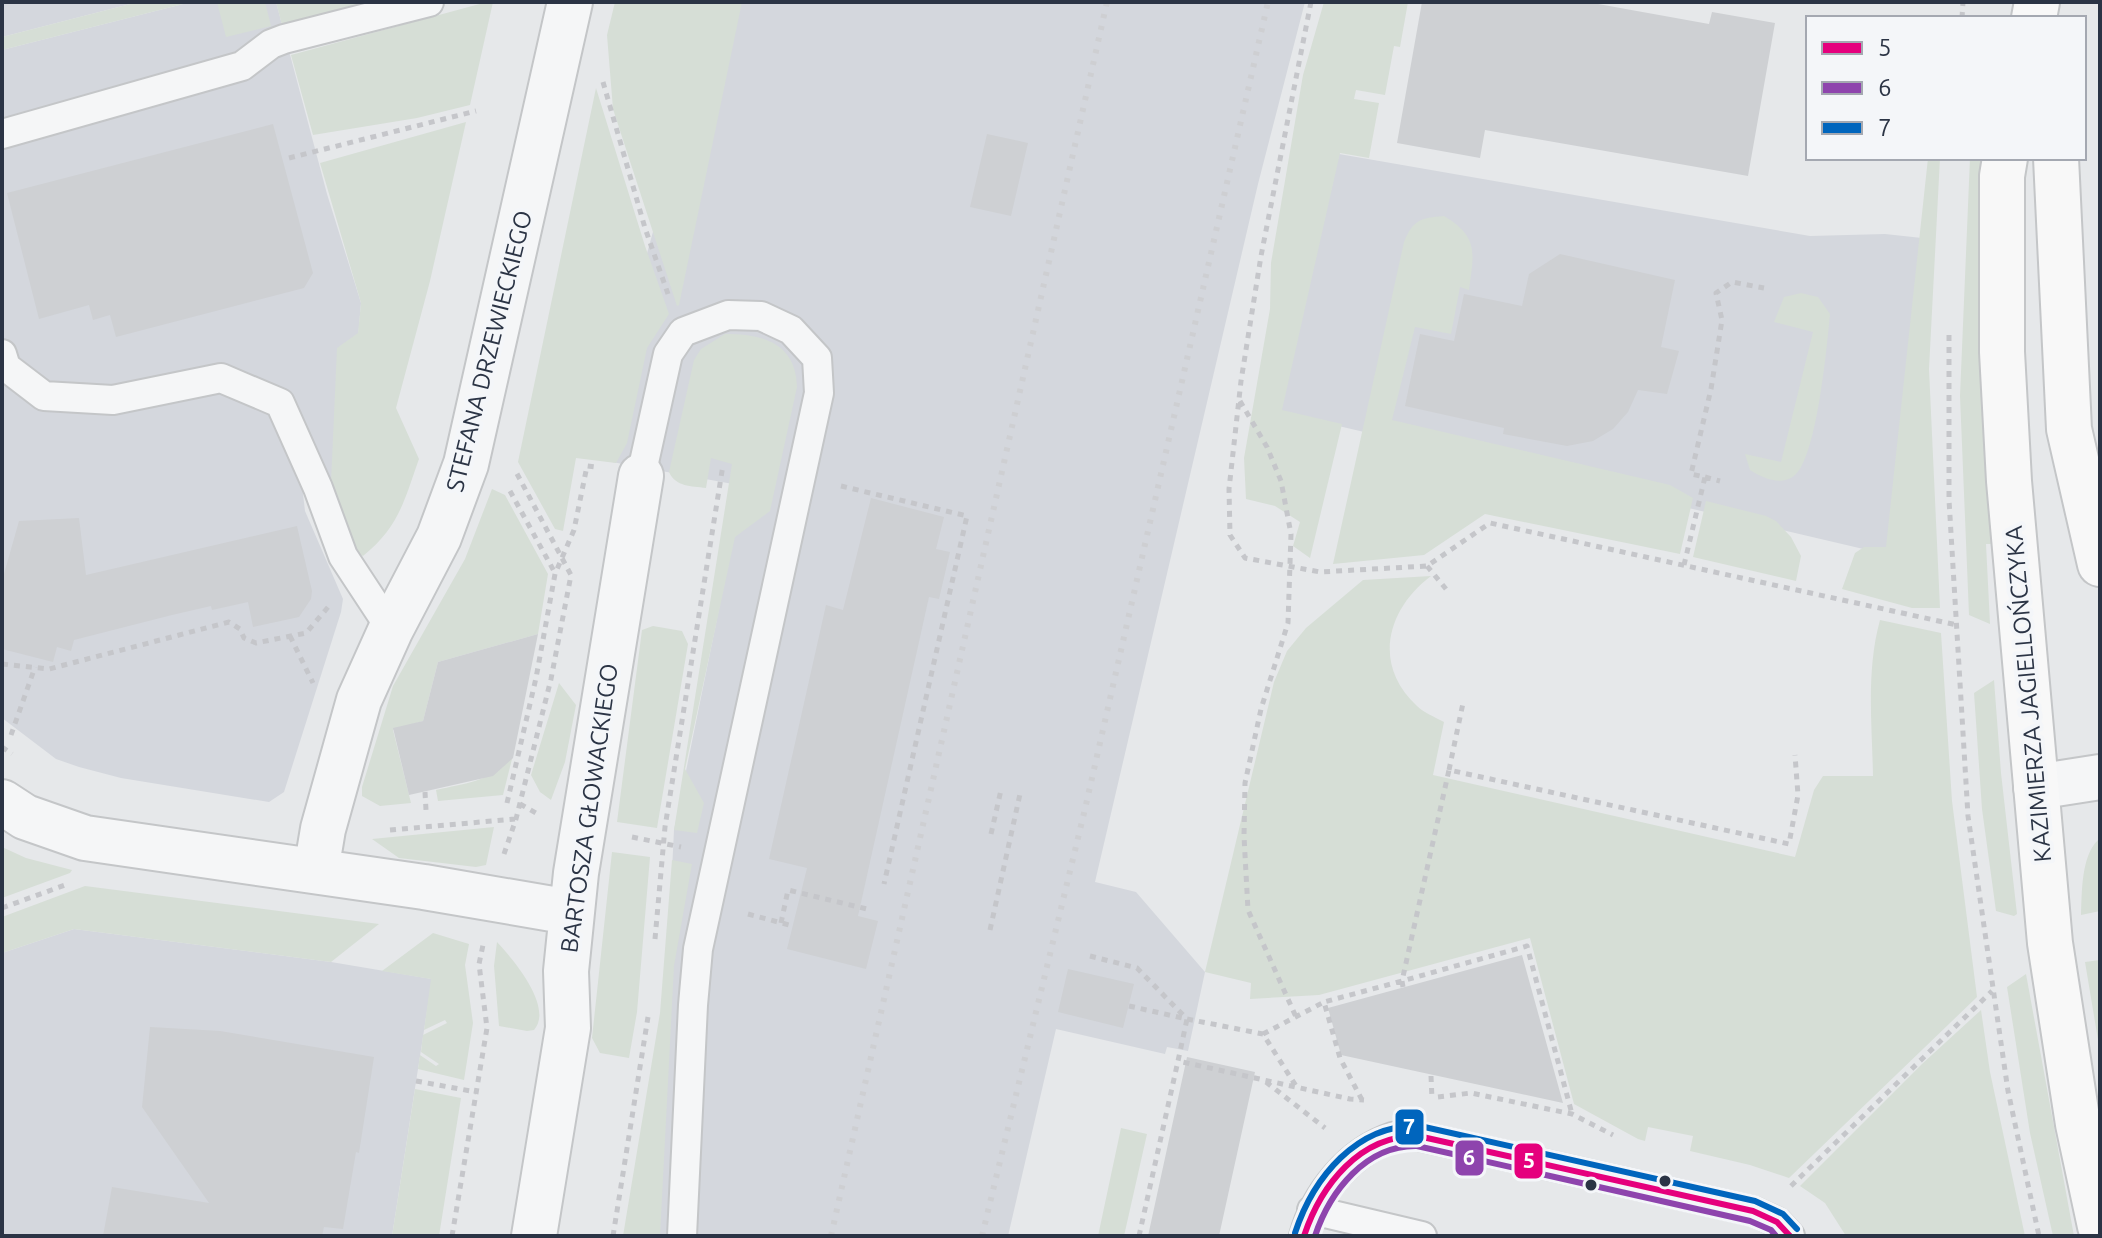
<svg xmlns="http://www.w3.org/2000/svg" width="2102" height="1238" viewBox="0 0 2102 1238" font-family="Ubuntu,sans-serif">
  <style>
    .built { fill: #d4d7dd }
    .green { fill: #d6ded6 }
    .building { fill: #ced0d3 }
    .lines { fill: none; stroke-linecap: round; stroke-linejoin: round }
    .service-casing { stroke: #c4c6c8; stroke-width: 32 }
    .minor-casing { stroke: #c4c6c8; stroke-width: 48 }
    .secondary-casing { stroke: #c4c6c8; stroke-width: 48 }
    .path { stroke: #c5c6ca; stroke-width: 5; stroke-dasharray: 6 6; stroke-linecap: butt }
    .service { stroke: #f5f6f7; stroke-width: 28 }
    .minor { stroke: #f5f6f7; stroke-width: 44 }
    .secondary { stroke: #f8f8f8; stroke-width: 44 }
    .rail { stroke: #cecfd2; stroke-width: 6; stroke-dasharray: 4 8; stroke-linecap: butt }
    .bus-1-casing { stroke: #f4f6f9; stroke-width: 12 }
    .bus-2-casing { stroke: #f4f6f9; stroke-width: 12 }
    .bus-3-casing { stroke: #f4f6f9; stroke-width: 12 }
    .bus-1 { stroke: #e5007d; stroke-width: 6 }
    .bus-2 { stroke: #8e44ad; stroke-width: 6 }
    .bus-3 { stroke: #0065bd; stroke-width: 6 }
    .bus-dot { fill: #2b3445; stroke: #f4f6f9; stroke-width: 3 }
    .labels { text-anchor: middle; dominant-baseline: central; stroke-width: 8; stroke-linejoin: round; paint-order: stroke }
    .street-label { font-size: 24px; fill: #2b3445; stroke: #f4f6f9 }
    .line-badge { stroke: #f4f6f9; stroke-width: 3 }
    .badge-label { font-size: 22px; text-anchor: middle; font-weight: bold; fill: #fff }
  </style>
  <rect width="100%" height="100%" fill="#e6e8ea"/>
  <!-- built -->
  <path class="built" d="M 2,2 L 138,2 L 2,37 Z
    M 191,2 L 276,2 L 327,194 L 361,303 L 346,475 L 303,494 L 305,511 L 343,599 L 341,612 L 284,792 L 269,802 L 121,778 L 79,767 L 56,759 L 2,718 L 2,50 Z
    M 717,2 L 1305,2 L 1258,184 L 1095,882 L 1136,892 L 1205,972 L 1188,1051 L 1167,1047 L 1165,1054 L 1056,1029 L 1008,1236 L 654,1236 L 674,830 L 744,486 L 590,458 Z
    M 1339,154 L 1810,236 L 1885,234 L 1922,238 L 1889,555 L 1279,412 Z
    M 74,929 L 331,962 L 432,979 L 392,1236 L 2,1236 L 2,953 Z"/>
  <!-- green -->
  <path class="green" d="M 138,2 L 191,2 L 2,50 L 2,37 Z
    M 217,2 L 265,2 L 271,26 L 226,37 Z
    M 276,2 L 380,2 L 283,29 Z
    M 487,2 L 493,2 L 470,105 L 417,118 L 313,135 L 291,55 Z
    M 615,2 L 742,2 L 679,305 L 677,306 L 613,109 L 607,35 Z
    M 1324,2 L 1408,2 L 1400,47 L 1394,46 L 1385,95 L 1356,90 L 1354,99 L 1379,103 L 1369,158 L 1340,153 L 1282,410 L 1342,424 L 1310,558 L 1293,546 L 1300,522 L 1275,506 L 1246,499 L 1244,458 L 1270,309 L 1271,263 L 1303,75 Z
    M 596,88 L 645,246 L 669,314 L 647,348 L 627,443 L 616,463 L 576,458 L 563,531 L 555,529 L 518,462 Z
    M 466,122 L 430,281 L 396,408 L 419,459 C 404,501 399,527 363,556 L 358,553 L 331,482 L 337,348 L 358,333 L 361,303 L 320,163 Z
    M 1928,158 L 1940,158 L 1929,369 L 1940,608 L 1912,608 L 1842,589 L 1855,553 L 1864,547 L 1886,547 Z
    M 1970,158 L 1983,158 L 1985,431 L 1991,544 L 1986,544 L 1990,624 L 1969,615 L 1960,396 Z
    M 1444,216 C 1479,237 1474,253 1469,290 L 1460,287 L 1451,334 L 1415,327 L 1392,420 L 1670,485 L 1693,498 L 1680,554 L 1485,514 L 1424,555 L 1333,564 L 1404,242 C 1413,220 1420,218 1444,216 Z
    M 1801,293 L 1818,297 L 1830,314 C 1827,346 1817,456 1795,475 C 1781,487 1763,478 1750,470 L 1745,454 L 1781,462 L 1813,332 L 1774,322 L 1784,297 Z
    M 725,334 C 763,334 796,343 797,387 L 770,511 L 735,537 L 685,769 L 704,803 L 697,833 L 674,830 L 732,464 L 711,458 L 706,488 C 691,486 676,487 669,472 L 694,360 L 701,349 Z
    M 492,489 L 505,495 L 548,574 L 538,634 L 438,662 L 423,721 L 393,730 L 411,803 L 380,806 L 362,796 L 362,787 L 393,686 L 465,559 Z
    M 1706,501 L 1766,516 L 1776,521 L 1791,537 L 1801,556 L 1796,581 L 1693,557 Z
    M 1431,576 C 1387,609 1372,665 1417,706 C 1424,713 1435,717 1444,722 L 1433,775 L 1795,857 L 1814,790 L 1823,776 L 1873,776 C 1872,724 1866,671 1880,620 L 1941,633 L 1952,801 L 1977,997 L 1789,1178 L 1750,1165 L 1690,1151 L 1693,1136 L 1648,1127 L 1645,1141 L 1638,1139 L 1574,1104 L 1530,938 L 1319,995 L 1250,999 L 1251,983 L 1205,972 L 1274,682 L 1287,651 L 1306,628 L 1363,580 Z
    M 653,626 L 682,631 L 688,644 L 657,828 L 617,822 L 642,630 Z
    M 1994,680 L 2001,773 L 2017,914 L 2014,916 L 1996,911 L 1982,809 L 1974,693 Z
    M 559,683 L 576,705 L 565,762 L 551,800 L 540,792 L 531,775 Z
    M 514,751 L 503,795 L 438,801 L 436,790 C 470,782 494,782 514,751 Z
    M 494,827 L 486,865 L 476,867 L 399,858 L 372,839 Z
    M 2098,840 L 2100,911 L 2081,915 C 2082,893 2081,856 2098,840 Z
    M 2,847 L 26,858 L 72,870 L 70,873 L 2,898 Z
    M 612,852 L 650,857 L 637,1012 L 629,1058 L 600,1053 L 592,1038 Z
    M 672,860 L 692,864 L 674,966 L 660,1236 L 623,1236 L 660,1013 Z
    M 85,886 L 379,924 L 331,962 L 74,929 L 2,953 L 2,917 Z
    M 433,933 L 469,944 L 465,965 L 473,1023 L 464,1080 L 418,1069 L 420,1055 L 436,1066 L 439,1064 L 421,1052 L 423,1035 L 447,1023 L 445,1020 L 424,1030 L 431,979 L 382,971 Z
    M 497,942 C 513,959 554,1007 534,1030 L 527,1031 L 499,1026 L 494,966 Z
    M 2100,960 L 2100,1052 L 2085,962 Z
    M 2026,974 L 2074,1236 L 2053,1236 L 2030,1133 L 2007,987 Z
    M 1981,1010 L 1990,1072 L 2025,1236 L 1846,1236 L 1825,1203 L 1800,1186 L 1922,1064 Z
    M 415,1089 L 461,1098 L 439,1236 L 392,1236 Z
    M 1121,1128 L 1147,1134 L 1124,1236 L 1098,1236 Z"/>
  <!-- building -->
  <path class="building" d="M 1422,2 L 1587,2 L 1709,24 L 1712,12 L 1775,23 L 1748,176 L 1485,130 L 1480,158 L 1397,143 Z
    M 273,124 L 313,273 L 304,288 L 116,337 L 110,315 L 93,320 L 89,305 L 39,319 L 7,193 Z
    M 987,134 L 1028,143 L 1011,216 L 970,207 Z
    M 1560,254 L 1675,280 L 1661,347 L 1679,351 L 1667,394 L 1638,390 L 1628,412 L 1613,429 L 1593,441 L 1567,446 L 1503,434 L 1504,428 L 1405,406 L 1420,334 L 1454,341 L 1464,294 L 1522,306 L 1529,274 Z
    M 871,498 L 944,517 L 936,549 L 950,552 L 939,599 L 929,597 L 858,916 L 878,921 L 866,969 L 787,949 L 807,868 L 769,859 L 826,605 L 843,610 Z
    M 79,518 L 86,575 L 297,526 L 312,591 L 311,599 L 299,617 L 253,627 L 248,602 L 212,610 L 211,606 L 172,615 L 74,640 L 71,651 L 57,647 L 53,662 L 2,649 L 2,581 L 19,521 Z
    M 538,634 L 513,758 L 493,776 L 409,795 L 393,728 L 423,721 L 438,662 Z
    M 1522,955 L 1563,1103 L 1341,1055 L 1328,1008 Z
    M 1068,969 L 1134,984 L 1123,1028 L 1058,1012 Z
    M 150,1027 L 220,1031 L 374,1057 L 359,1153 L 356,1152 L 343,1229 L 324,1227 L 322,1236 L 103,1236 L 112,1187 L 209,1203 L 142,1107 Z
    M 1187,1057 L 1255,1072 L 1219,1236 L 1148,1236 Z"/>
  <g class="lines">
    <!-- service casing -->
    <g class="service-casing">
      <path id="service" d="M 2,134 L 242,66 L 271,44 L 284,39 L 429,2
        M 2,354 L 6,367 L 44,396 L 113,400 L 221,378 L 280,403 L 318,488 L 343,556 L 391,629
        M 641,476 L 668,354 L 683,332 L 728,315 L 761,316 L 791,330 L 817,358 L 819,393 L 698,949 L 693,1005 L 682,1236
        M 1312,1210 L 1422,1236
        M 1304,1236 C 1316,1193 1349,1152 1393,1137 C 1400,1135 1410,1136 1418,1136 L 1753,1211 L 1777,1222 L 1790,1236"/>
    </g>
    <!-- minor casing -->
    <g class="minor-casing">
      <path id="minor" d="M 2036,787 L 2100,777
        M 2,802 L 25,817 L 85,838 L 424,887 L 570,912
        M 316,871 L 323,829 L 359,700 L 391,629 L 439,537 L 466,464 L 570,2
        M 534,1236 L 568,1028 L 566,971 L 576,873 L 641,476"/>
    </g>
    <!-- secondary casing -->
    <g class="secondary-casing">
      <path id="secondary" d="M 2034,18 L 2037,2
        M 2005,158 L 2002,176 L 2002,352 L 2009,481 L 2050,943 L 2078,1124 L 2100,1226
        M 2056,158 L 2069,429 L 2100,564"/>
    </g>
    <!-- path -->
    <path class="path" d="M 1311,2 L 1261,256 L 1241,381 L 1229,489 L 1230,535 L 1245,558 L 1320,572 L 1427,566 L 1490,523 L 1957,625
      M 1962,18 L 1963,2
      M 603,82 L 645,228 L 668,294
      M 289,158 L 476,111
      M 1949,335 L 1949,500 L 1968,816 L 2008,1091 L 2039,1236
      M 1240,401 L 1267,447 L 1281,481 L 1291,534 L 1288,623 L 1261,709 L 1245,783 L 1244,836 L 1248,910 L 1296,1017
      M 1705,477 L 1720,481
      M 841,486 L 967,516 L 884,884
      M 510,491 L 555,573
      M 1684,565 L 1705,477 L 1691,474 L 1711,389 L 1722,320 L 1716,293 L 1732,282 L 1764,288
      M 1427,566 L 1446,589
      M 290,636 L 313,683
      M 2,664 L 49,669 L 229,622 L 240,629 L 244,638 L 256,643 L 306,633 L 329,606
      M 11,735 L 35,667
      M 2,747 L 12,754
      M 1449,770 L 1463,703
      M 425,792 L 426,810
      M 507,803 L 536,678 L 555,574 L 574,530 L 587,466 L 595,467
      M 520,804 L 536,813
      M 390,830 L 515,819
      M 991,834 L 1001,790
      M 632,837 L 681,847
      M 504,854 L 516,819 L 551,679 L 571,575 L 515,470
      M 2,908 L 65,885
      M 748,914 L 793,926
      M 781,923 L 788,890 L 867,909
      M 990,930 L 1020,794
      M 655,939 L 665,827 L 723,465
      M 1090,956 L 1137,968 L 1187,1019 L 1263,1034 L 1296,1086
      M 1403,987 L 1402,981 L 1527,946 L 1572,1114
      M 1129,1006 L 1187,1019 L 1178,1061 L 1350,1099 L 1364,1100
      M 1263,1034 L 1324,1002
      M 1431,1076 L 1432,1099
      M 416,1081 L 476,1092
      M 1266,1082 L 1325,1128
      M 1438,1097 L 1471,1093 L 1572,1114 L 1613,1135
      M 1362,1100 L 1340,1058 L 1324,1002 L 1402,981 L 1449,770 L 1789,844 L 1798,795 L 1795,755
      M 1791,1186 L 1992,991
      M 452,1236 L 487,1028 L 479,964 L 483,945
      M 613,1236 L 648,1017
      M 1139,1236 L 1178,1061"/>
    <!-- service -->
    <use href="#service" class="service"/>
    <!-- minor -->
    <use href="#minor" class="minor"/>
    <!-- secondary -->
    <use href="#secondary" class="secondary"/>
    <!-- rail -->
    <path class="rail" d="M 831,1236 L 1107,2
      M 982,1236 L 1085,809 L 1268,2"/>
    <!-- bus-1 casing -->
    <g class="bus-1-casing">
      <path id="bus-1" d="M 1304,1236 C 1321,1185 1360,1135 1418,1136 L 1753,1211 L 1777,1222 L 1790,1236"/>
    </g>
    <!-- bus-2 casing -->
    <g class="bus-2-casing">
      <path id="bus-2" d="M 1315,1236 C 1330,1191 1366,1145 1417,1146 L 1750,1221 L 1771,1230 L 1776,1236"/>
    </g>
    <!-- bus-3 casing -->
    <g class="bus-3-casing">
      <path id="bus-3" d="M 1295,1233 C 1313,1178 1357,1123 1420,1126 L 1755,1201 L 1783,1214 L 1797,1229"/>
    </g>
    <!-- bus-1 -->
    <use href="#bus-1" class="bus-1"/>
    <!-- bus-2 -->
    <use href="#bus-2" class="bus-2"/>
    <!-- bus-3 -->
    <use href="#bus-3" class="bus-3"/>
  </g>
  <!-- markers -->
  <g class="bus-dot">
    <circle cx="1665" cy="1181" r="7"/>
    <circle cx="1591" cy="1185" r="7"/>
  </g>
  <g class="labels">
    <!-- street labels -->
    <g class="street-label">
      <text transform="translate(489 351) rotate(-76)">STEFANA DRZEWIECKIEGO</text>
      <text transform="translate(2028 694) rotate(-95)">KAZIMIERZA JAGIELLOŃCZYKA</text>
      <text transform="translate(589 808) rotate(-82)">BARTOSZA GŁOWACKIEGO</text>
    </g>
  </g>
  <g class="line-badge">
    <rect x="1394" y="1108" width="31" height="38" rx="8" fill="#0065bd"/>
    <rect x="1454" y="1139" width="31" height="38" rx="8" fill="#8e44ad"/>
    <rect x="1513" y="1142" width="31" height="38" rx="8" fill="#e5007d"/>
  </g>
  <g class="badge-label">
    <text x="1409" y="1134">7</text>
    <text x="1469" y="1165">6</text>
    <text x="1529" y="1168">5</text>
  </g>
  <!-- border -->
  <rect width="2102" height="1238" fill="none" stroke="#2b3445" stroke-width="8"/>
  <!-- legend -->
  <rect x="1806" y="16" width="280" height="144" fill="#f4f6f9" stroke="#a4a8b1" stroke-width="2"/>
  <rect x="1822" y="42" width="40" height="12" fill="#e5007d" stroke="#a4a8b1" stroke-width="2"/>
  <text x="1878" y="56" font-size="24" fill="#2b3445">5</text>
  <rect x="1822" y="82" width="40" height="12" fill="#8e44ad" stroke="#a4a8b1" stroke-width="2"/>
  <text x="1878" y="96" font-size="24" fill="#2b3445">6</text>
  <rect x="1822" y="122" width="40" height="12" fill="#0065bd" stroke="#a4a8b1" stroke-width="2"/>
  <text x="1878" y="136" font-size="24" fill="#2b3445">7</text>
</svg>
